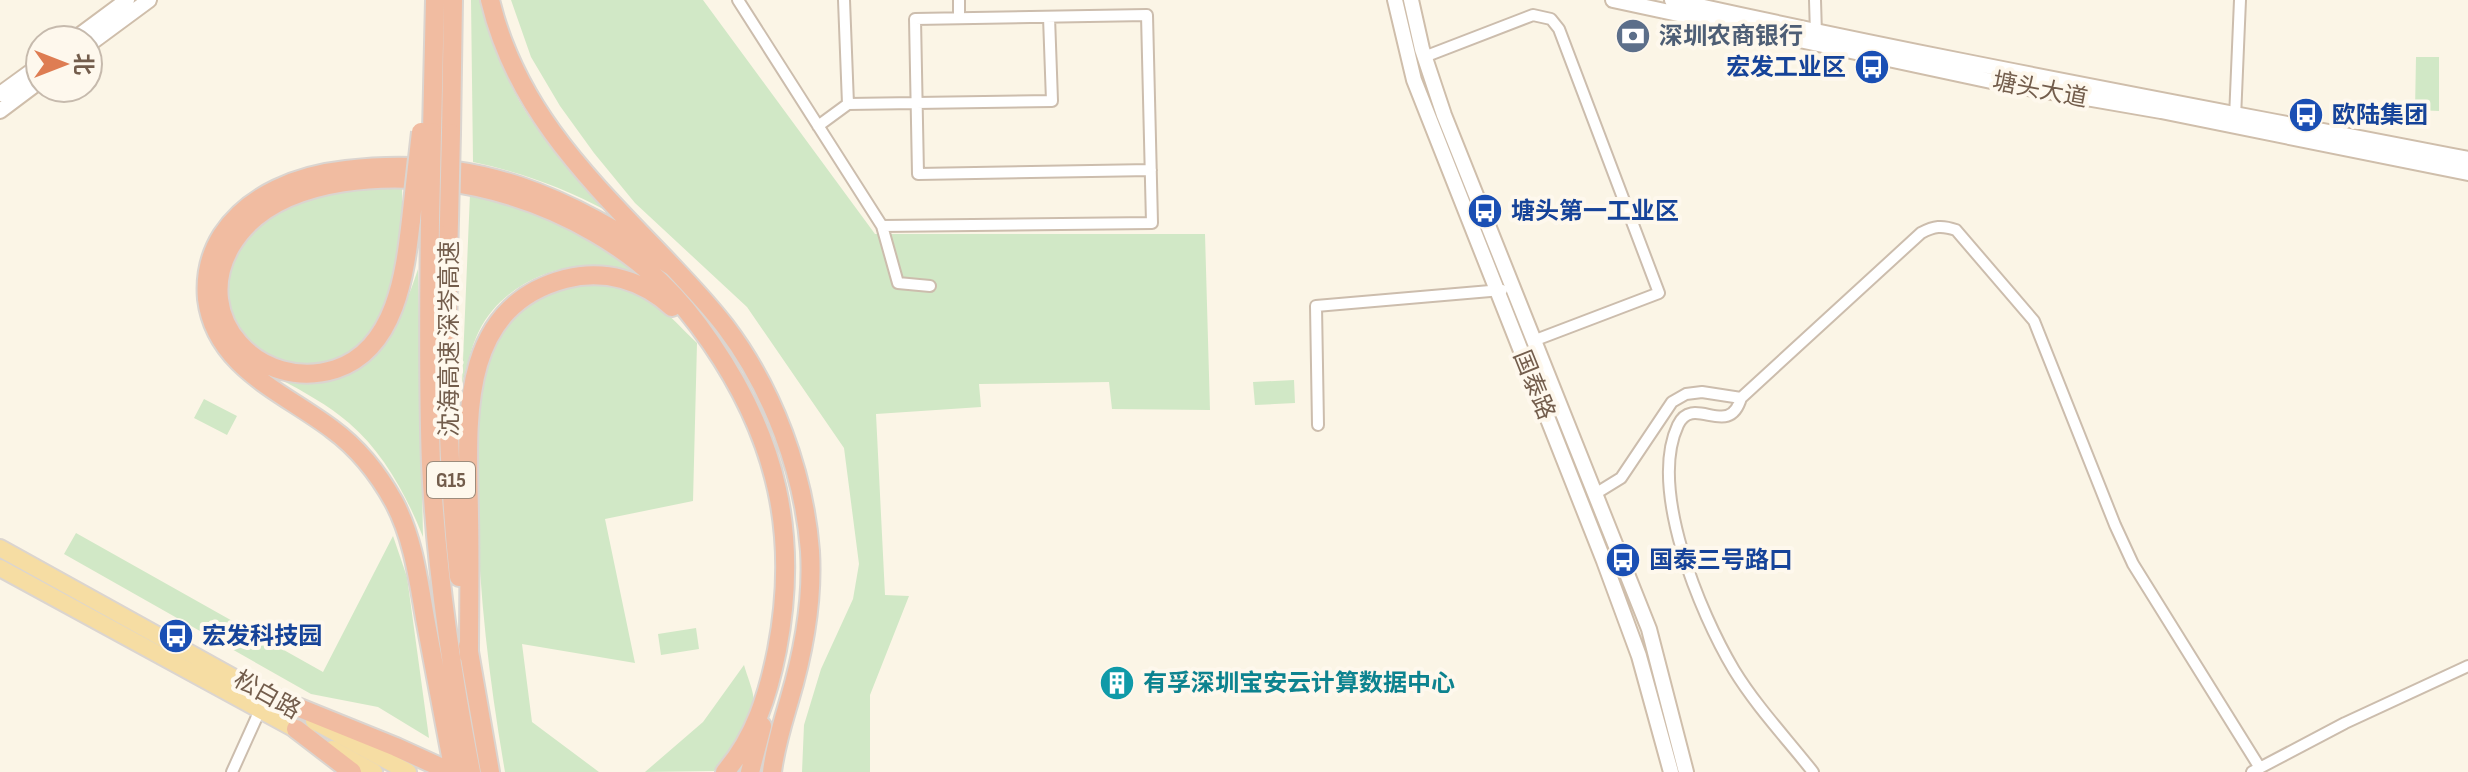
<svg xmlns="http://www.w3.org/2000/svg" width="2468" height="772" viewBox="0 0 2468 772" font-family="'Sofia Sans Condensed','Noto Sans SC',sans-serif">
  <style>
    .green { fill: #d1e8c6 }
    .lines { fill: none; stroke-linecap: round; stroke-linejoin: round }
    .street-casing { stroke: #ccbdad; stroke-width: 14 }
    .secondary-casing { stroke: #cfbeab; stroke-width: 18 }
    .primary-casing { stroke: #dbd5d0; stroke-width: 20 }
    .highway-casing { stroke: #dbd5d0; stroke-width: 22 }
    .street { stroke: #fff; stroke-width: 10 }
    .secondary { stroke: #fff; stroke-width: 14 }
    .primary { stroke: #f6dda3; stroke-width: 16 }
    .highway { stroke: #f1bca1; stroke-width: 18 }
    .highway-bridge-casing { stroke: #dbd5d0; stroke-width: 22; stroke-linecap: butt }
    .highway-bridge { stroke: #f1bca1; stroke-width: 18 }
    .labels { text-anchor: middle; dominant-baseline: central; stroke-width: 8; stroke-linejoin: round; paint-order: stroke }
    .shield { fill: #fef8ed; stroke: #9d8c7c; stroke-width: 2 }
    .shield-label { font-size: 22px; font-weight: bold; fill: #735d4c }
    .service-label { font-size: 24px; font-weight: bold; fill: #4e5e75; stroke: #fef8ed; text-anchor: start }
    .transit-label { font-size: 24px; font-weight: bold; fill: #164399; stroke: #fef8ed; text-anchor: start }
    .street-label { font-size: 24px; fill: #735d4c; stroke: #fef8ed }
    .culture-label { font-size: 24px; font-weight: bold; fill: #0d838f; stroke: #fef8ed; text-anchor: start }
  </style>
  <rect width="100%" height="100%" fill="#fbf5e6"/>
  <!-- green -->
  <path class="green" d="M 471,0 L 481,0 C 491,31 500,64 515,93 C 538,137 575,174 607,211 C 564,188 520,172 473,162 Z
    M 511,0 L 703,0 L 875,234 L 1205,234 L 1210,410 L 1112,409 L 1109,382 L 979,384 L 981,407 L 876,414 L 885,595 L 909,596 L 870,695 L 870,772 L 802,772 L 804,725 L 821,669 L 853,599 L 859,564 L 844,448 L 747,307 L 635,203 L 594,153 L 560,106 L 531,57 Z
    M 2416,57 L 2439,57 L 2439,111 L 2415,110 Z
    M 402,186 C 404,258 395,361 304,366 C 292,366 257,353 249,344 C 234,326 226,306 229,282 C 236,199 337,190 402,186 Z
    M 470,194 L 554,218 L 611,252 L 635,274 C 617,270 598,264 580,266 C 539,270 498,293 479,331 C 471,347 467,367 462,384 Z
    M 418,269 L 423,537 C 407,496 383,452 349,423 C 328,405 304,392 280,379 C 292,380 306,383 317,382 C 377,377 402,318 418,269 Z
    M 588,283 C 649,289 656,303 697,343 L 693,501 L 605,519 L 635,663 L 522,644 L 532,722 L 599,772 L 505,772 C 489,679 478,587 477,493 C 476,439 471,374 504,327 C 525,300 556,289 588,283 Z
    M 1294,380 L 1295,403 L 1255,405 L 1253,382 Z
    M 204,399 L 237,416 L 227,435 L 194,418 Z
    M 76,533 L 323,672 L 393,536 L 407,577 L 429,738 L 378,707 L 311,694 L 64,554 Z
    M 696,628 L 699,649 L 661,655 L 658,634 Z
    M 744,665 C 747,676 754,691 754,703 C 754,722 726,757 714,771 L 645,772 L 703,722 Z"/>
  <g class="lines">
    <!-- street casing -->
    <g class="street-casing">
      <path id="street" d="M 738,0 L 882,226 L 898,283 L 930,286
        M 844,0 L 848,104
        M 959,0 L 959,18
        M 1815,0 L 1816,34
        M 1424,57 L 1533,15 L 1551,19 L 1559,29 L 1659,293 L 1533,341
        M 2235,118 L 2240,0
        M 818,126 L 848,104 L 1052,101 L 1049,17
        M 882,226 L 1152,223 L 1147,15 L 915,19 L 918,174 L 1151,170
        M 1741,398 C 1729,440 1693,393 1678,425 C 1648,489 1700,613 1734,670 C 1756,706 1787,739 1813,772
        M 1318,425 L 1316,306 L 1502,290
        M 1595,494 L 1621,478 L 1672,402 L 1686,394 L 1702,392 L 1741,398 L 1921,233 C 1934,226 1942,225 1956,230 L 2034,321 L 2115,525 L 2133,564 L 2260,768
        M 232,772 L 260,710
        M 2252,772 L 2345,723 L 2468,666"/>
    </g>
    <!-- secondary casing -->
    <g class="secondary-casing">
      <path id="secondary" d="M 1395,0 L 1414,80 L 1604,561 L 1639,656 L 1671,772
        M 1411,0 L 1422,49 L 1444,115 L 1649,629 L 1686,772
        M 1613,0 L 2005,84 L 2161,111 L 2468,173
        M 1672,0 C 1936,59 2202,107 2468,159
        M 73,40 L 127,0
        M 88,45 L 149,0
        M 0,94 L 40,65
        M 0,111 L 40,81"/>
    </g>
    <!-- primary casing -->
    <g class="primary-casing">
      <path id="primary" d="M 0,548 L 276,701
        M 0,568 L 308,736
        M 314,721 L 408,772
        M 332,749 L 374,772"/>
    </g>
    <!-- highway casing -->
    <g class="highway-casing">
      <path id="highway" d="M 490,0 C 517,114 595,185 673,267 C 691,286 709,305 725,326 C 773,389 804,473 810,551 C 813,601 803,654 789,701 C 782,725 775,747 772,772
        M 432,132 L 435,0
        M 451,133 L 453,0
        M 411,220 C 405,273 396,349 336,369 C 260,393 189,318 231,246 C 275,171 403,171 477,187 C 518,196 558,211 595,233 C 645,262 679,296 711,343 C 777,439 799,535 777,650 C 768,695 755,737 725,772
        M 430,220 C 429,302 428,383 431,464 C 436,567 451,670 471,772
        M 449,220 C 446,340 446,458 459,577
        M 468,646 L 490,772
        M 469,656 C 469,609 470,563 469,516 C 468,427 455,308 565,279 C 605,269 642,280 672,307
        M 265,694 L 396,747 L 451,772
        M 296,729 L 352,772
        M 454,772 C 444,721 435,669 425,618 C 418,578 413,538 394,502 C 378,473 358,448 332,429 C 283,392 215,367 207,299 C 205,276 210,254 222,235 C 249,194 299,175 346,170 C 477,154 567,196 673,267
        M 750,772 L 762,726"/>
    </g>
    <!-- street -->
    <use href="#street" class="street"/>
    <!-- secondary -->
    <use href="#secondary" class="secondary"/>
    <!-- primary -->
    <use href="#primary" class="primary"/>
    <!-- highway -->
    <use href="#highway" class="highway"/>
    <!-- highway-bridge casing -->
    <g class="highway-bridge-casing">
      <path id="highway-bridge" d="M 411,220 L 421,132
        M 430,220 L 432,132
        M 449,220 L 451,133"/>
    </g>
    <!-- highway-bridge -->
    <use href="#highway-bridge" class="highway-bridge"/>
  </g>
  <!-- icons -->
  <defs>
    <g id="bank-disc" transform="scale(1.8)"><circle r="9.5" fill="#5c6f8a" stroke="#fef8ed"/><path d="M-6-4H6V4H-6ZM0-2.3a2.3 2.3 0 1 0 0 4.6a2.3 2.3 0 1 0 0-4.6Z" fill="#fff"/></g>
    <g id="bus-disc" transform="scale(1.8)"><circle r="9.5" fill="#1a4fb4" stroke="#fef8ed"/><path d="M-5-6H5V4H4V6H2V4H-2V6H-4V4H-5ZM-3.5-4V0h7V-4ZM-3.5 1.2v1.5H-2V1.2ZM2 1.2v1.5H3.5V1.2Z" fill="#fff"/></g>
    <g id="building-disc" transform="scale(1.8)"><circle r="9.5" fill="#0f9aa8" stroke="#fef8ed"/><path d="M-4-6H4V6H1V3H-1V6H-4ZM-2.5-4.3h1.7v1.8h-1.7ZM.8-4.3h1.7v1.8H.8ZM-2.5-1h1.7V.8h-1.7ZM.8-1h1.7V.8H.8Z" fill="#fff"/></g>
  </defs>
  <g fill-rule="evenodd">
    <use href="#bank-disc" x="1633" y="36"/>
    <use href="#bus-disc" x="1872" y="67"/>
    <use href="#bus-disc" x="2306" y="115"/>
    <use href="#bus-disc" x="1485" y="211"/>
    <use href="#bus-disc" x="1623" y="560"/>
    <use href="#bus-disc" x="176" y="636"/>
    <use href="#building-disc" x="1117" y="683"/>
  </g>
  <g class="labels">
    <!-- shield labels -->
    <rect class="shield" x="427" y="462" width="48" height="36" rx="6"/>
    <g class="shield-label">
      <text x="451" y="480">G15</text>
    </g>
    <!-- service labels -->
    <g class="service-label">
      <text x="1659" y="36">深圳农商银行</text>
    </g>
    <!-- transit labels -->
    <g class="transit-label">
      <text x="1846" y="67" text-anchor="end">宏发工业区</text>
      <text x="2332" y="115">欧陆集团</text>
      <text x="1511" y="211">塘头第一工业区</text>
      <text x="1649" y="560">国泰三号路口</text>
      <text x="202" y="636">宏发科技园</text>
    </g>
    <!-- street labels -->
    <g class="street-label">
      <text transform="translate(2040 90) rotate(11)">塘头大道</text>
      <text transform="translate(449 339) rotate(-90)">沈海高速 深岑高速</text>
      <text transform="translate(1534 385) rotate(68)">国泰路</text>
      <text transform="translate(267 695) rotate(29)">松白路</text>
    </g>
    <!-- culture labels -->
    <g class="culture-label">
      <text x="1143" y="683">有孚深圳宝安云计算数据中心</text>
    </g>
  </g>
  <!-- north arrow -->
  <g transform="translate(64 64) rotate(90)"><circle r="38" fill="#fef8ed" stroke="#c6baad" stroke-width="2"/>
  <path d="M0-6L14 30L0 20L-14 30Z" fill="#de7d53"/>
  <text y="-12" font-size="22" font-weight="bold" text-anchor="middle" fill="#735d4c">北</text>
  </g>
</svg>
